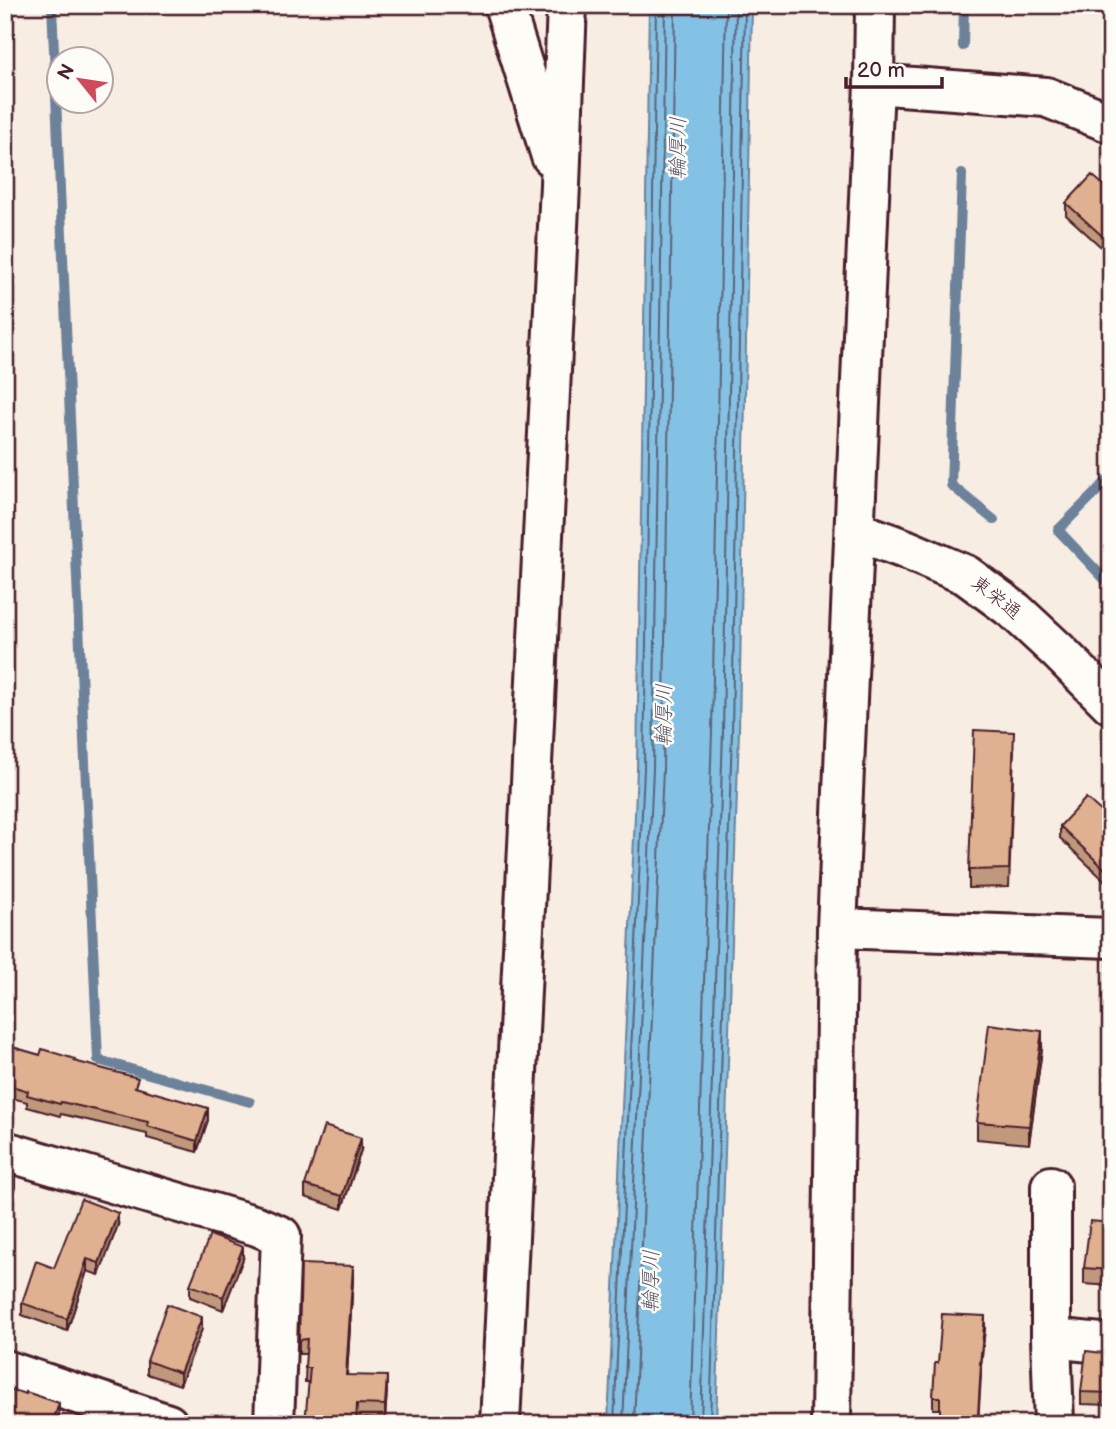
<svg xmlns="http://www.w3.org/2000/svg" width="1116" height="1429" viewBox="0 0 1116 1429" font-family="'Balsamiq Sans','Klee One',sans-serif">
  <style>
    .water { fill: #83c2e4; stroke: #6c819a; stroke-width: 2 }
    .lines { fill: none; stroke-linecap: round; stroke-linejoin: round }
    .shore { stroke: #616075; stroke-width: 2 }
    .stream { stroke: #6c819a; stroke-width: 10 }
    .minor-casing { stroke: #4a1f2b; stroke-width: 44 }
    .minor { stroke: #fdfcf7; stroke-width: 38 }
    .wall { fill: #c0987c; stroke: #4a1f2b; stroke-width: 2 }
    .shaded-wall { fill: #9c7c65; stroke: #4a1f2b; stroke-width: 2 }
    .building { fill: #dfb190; stroke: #4a1f2b; stroke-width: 2 }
    .labels { text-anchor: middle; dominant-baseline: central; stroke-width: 5; stroke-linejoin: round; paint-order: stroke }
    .street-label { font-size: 19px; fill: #4a1f2b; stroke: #fdfcf7 }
    .water-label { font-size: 21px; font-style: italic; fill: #5e586c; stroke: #fdfcf7 }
  </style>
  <rect width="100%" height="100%" fill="#f7ede2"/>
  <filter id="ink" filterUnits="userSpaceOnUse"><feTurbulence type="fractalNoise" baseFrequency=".0143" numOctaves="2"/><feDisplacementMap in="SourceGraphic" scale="14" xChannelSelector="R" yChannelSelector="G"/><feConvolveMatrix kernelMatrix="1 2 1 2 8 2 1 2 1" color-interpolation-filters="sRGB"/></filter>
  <g filter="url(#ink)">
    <!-- water -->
    <path class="water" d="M 649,5 L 752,5 L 739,731 L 716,1424 L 608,1424 L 637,769 Z"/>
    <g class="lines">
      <!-- shore -->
      <path class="shore" d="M 614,1424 L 644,769 L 656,5
        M 623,1424 L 653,769 L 665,5
        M 634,1424 L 663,769 L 675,5
        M 690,1424 L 712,731 L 726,5
        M 701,1424 L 723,731 L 736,5
        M 710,1424 L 732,731 L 745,5"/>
      <!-- stream -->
      <path class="stream" d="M 52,5 L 98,1060 L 250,1102
        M 963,46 L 964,5
        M 962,174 L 951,485 L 994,520
        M 1111,477 L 1058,530 L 1111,586"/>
      <!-- minor casing -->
      <g class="minor-casing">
        <path id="minor" d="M 504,5 L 551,156
          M 874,84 L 1046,97 L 1111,123
          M 856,531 L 905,549 L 966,575 L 1015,611 L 1058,651 L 1111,704
          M 837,928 L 1111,938
          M 5,1151 L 257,1226 L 281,1236 L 274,1424
          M 1051,1186 L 1051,1338 L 1054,1424
          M 1051,1338 L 1111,1344
          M 5,1370 L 168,1424
          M 500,1424 L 560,185 L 567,5
          M 831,1424 L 837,928 L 874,84 L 875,5"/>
      </g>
      <!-- minor -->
      <use href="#minor" class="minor"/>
    </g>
    <!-- wall -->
    <path class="wall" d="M 1111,184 L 1111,256 L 1066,215 L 1066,203 L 1107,188 Z
      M 1014,750 L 1009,887 L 969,888 L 969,870 Z
      M 1111,820 L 1109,885 L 1060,838 L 1060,826 Z
      M 1111,942 L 1111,997 L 1106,997 L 1106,979 Z
      M 5,1045 L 40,1055 L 75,1062 L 138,1088 L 208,1120 L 197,1152 L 147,1138 L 147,1134 L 61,1114 L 60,1116 L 27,1107 L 27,1102 L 5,1096 Z
      M 1042,1049 L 1029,1144 L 977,1139 L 977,1122 Z
      M 361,1150 L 342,1209 L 305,1197 L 305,1185 Z
      M 1111,1223 L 1111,1286 L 1084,1284 L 1084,1268 Z
      M 118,1225 L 99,1275 L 87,1271 L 67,1331 L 22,1315 L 22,1303 L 54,1268 Z
      M 243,1259 L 223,1310 L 190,1297 L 190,1285 Z
      M 353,1280 L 347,1375 L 387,1390 L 385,1419 L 357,1418 L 309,1382 L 305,1382 L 306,1354 L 299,1354 L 299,1340 Z
      M 985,1328 L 981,1364 L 978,1417 L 940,1409 L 933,1409 L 933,1397 L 938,1363 Z
      M 202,1329 L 180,1385 L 147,1374 L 147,1361 Z
      M 1111,1354 L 1111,1405 L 1081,1404 L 1081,1392 Z
      M 5,1388 L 59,1413 L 56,1424 L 5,1424 Z"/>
    <!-- shaded-wall -->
    <path class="shaded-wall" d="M 1042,1031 L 1042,1049 L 1029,1144 L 1029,1126 Z
      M 208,1108 L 208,1120 L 197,1152 L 197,1141 Z
      M 361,1138 L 361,1150 L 342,1209 L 342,1196 Z
      M 15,1175 L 15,1187 L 5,1215 L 5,1202 Z
      M 118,1213 L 118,1225 L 99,1275 L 99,1263 Z
      M 243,1247 L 243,1259 L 223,1310 L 223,1297 Z
      M 87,1259 L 87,1271 L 67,1331 L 67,1319 Z
      M 353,1266 L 353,1280 L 346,1389 L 346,1375 Z
      M 985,1316 L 985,1328 L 980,1376 L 980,1364 Z
      M 202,1317 L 202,1329 L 180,1385 L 180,1373 Z
      M 981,1364 L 981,1376 L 978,1424 Z
      M 387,1376 L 387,1390 L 385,1419 L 385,1405 Z
      M 59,1403 L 59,1413 L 56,1424 L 52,1424 Z"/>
    <!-- building -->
    <path class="building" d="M 1092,175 L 1107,188 L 1111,184 L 1111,244 L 1066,203 Z
      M 974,730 L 1014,732 L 1009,869 L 969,870 Z
      M 1086,798 L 1111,820 L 1111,871 L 1109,873 L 1060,826 Z
      M 1110,942 L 1111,980 L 1106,979 Z
      M 989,1024 L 1042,1031 L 1029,1126 L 977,1122 Z
      M 5,1045 L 40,1055 L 42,1049 L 75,1059 L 74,1061 L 138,1078 L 135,1087 L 208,1108 L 197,1141 L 147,1126 L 148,1122 L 61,1102 L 60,1104 L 27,1095 L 28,1091 L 5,1084 Z
      M 324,1126 L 361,1138 L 342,1196 L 305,1185 Z
      M 5,1172 L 15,1175 L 5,1202 Z
      M 81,1199 L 118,1213 L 99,1263 L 87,1259 L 67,1319 L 22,1303 L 36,1261 L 54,1268 Z
      M 1090,1221 L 1111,1223 L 1111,1270 L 1084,1268 Z
      M 210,1235 L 243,1247 L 223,1297 L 190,1285 Z
      M 301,1264 L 353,1266 L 346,1375 L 387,1376 L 385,1405 L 357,1404 L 356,1424 L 305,1423 L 310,1368 L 305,1368 L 307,1339 L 299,1340 Z
      M 167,1304 L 202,1317 L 180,1373 L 147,1361 Z
      M 942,1314 L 985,1316 L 980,1364 L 981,1364 L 978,1416 L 980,1417 L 980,1424 L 940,1424 L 940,1397 L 933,1397 L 935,1363 L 938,1363 Z
      M 1086,1351 L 1111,1354 L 1111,1393 L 1081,1392 Z
      M 5,1388 L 26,1394 L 26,1392 L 59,1403 L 52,1424 L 15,1424 L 16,1421 L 5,1418 Z"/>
  </g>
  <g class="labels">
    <!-- street labels -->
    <g class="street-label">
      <text transform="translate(996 598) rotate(38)">東栄通</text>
    </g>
    <!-- water labels -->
    <g class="water-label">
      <text transform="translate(678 148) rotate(-89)">輪厚川</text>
      <text transform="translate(664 715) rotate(-89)">輪厚川</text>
      <text transform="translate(651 1281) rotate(-89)">輪厚川</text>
    </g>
  </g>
  <!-- margin -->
  <rect width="1116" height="1429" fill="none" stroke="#fdfcf7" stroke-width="28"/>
  <rect x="14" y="14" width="1088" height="1401" fill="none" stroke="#4a1f2b" stroke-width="2.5" filter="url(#ink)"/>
  <!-- north arrow -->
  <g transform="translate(80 80) rotate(300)"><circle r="33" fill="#fdfcf7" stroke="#b5a4a5" stroke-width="2"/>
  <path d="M0-5L12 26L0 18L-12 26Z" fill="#d1495b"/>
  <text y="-10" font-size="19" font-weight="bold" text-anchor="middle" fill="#4a1f2b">N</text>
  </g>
  <!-- scale -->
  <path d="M846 77v10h96v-10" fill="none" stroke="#4a1f2b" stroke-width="3.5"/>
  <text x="857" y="77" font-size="21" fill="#4a1f2b" stroke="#fdfcf7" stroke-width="5" paint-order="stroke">20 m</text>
</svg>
